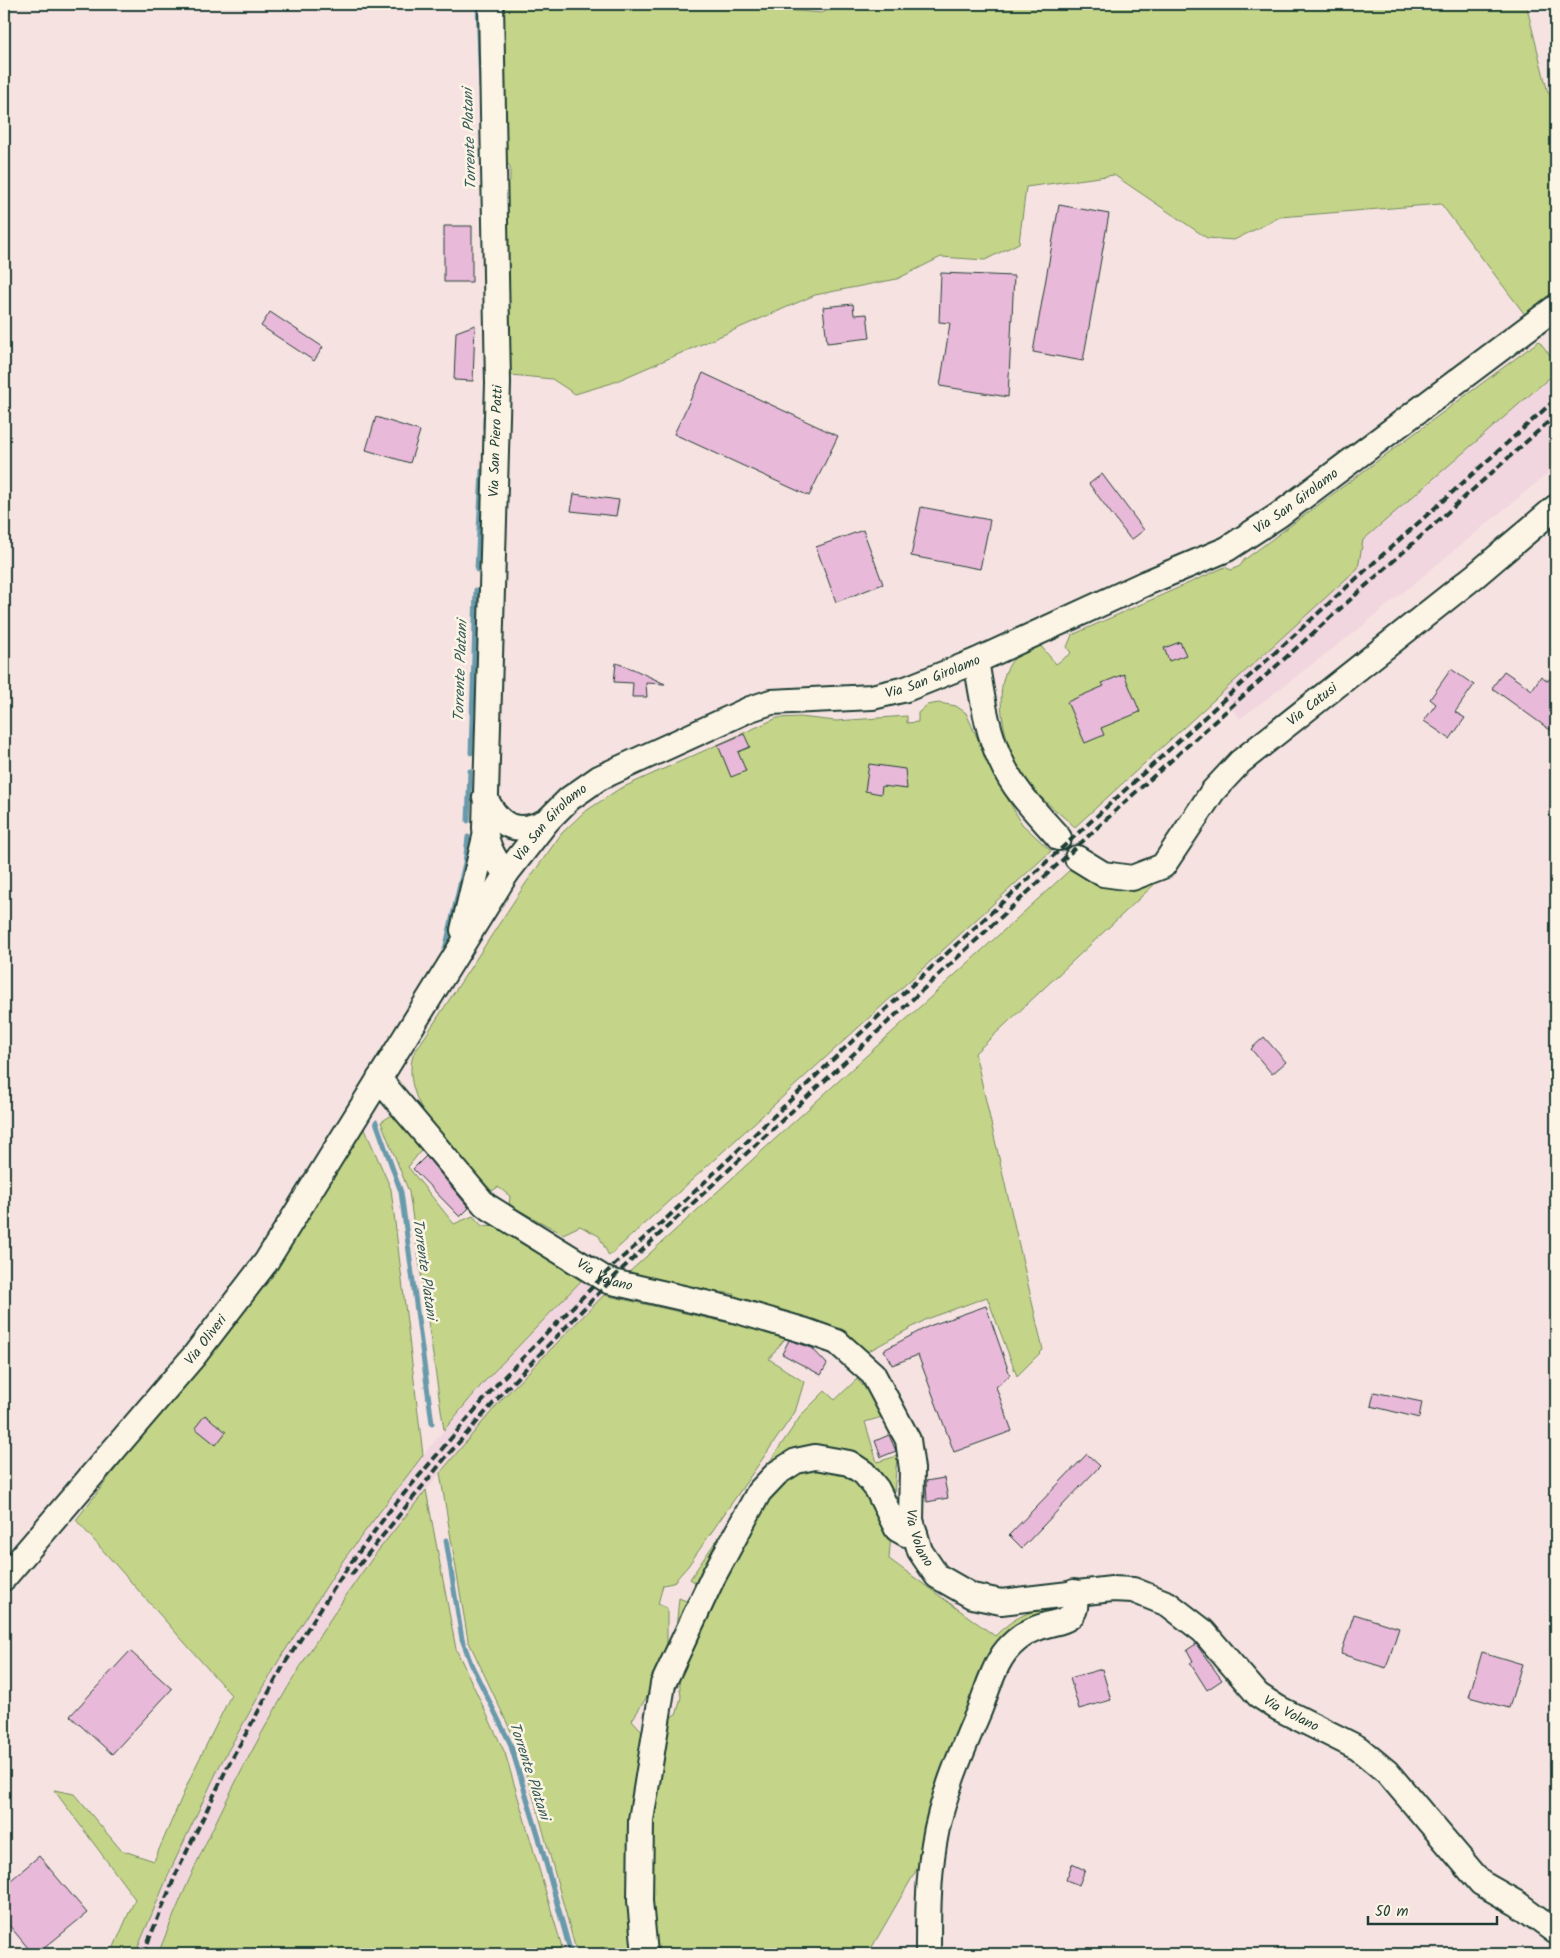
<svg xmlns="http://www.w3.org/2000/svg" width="1560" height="1958" viewBox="0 0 1560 1958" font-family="Kalam,sans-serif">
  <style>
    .built { fill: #f2d6df }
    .green { fill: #c4d589; stroke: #72895e }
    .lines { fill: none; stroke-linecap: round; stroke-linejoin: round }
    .stream { stroke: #699aab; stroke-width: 5 }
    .building { fill: #e9b9d9; stroke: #1f3d34 }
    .minor-casing { stroke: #1f3d34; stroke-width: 28 }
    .minor { stroke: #fcf5e5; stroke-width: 24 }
    .rail { stroke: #1f3d34; stroke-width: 4; stroke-dasharray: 8 4; stroke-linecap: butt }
    .labels { text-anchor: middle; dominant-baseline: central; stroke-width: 5; stroke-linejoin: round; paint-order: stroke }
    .street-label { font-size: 14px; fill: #1f3d34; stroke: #fcf5e5 }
    .water-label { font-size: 15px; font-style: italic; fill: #385c5c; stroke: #fcf5e5 }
  </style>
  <rect width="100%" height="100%" fill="#f6e3e1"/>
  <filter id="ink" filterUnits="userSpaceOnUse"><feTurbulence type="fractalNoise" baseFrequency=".02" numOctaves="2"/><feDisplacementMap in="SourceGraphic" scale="10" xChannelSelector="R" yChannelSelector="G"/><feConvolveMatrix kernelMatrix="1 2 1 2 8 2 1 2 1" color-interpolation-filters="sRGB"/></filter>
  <g filter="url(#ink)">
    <!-- built -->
    <path class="built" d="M 1556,372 L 1556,467 L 1355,632 L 1240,719 L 1220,694 L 1358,568 L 1362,541 Z
      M 581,1281 L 604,1295 L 502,1399 L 440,1473 L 362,1573 L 297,1670 L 240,1773 L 188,1880 L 158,1954 L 135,1954 L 170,1871 L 220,1765 L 279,1660 L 344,1559 L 423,1455 L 483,1383 Z"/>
    <!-- green -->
    <path class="green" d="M 501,4 L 710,4 L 822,13 L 841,4 L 1526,4 L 1548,93 L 1556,92 L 1556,292 L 1526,316 L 1441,204 L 1280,217 L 1234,240 L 1207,238 L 1114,175 L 1026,187 L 1019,243 L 985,260 L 941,257 L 897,279 L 815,295 L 612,383 L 575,394 L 552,379 L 511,375 L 503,188 L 510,181 L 510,166 L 503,160 Z
      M 1539,341 L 1556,363 L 1556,372 L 1363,540 L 1358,568 L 1075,827 C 1055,809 1032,793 1019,769 C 1004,742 989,681 1016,657 C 1023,651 1032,648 1040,645 L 1056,664 L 1071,653 L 1067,647 L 1072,635 L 1225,567 L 1231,570 L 1240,566 L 1244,560 Z
      M 939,703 L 956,706 L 966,713 L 994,775 L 1022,824 L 1051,851 L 609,1256 L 599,1236 L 580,1226 L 563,1234 L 509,1205 L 510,1196 L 498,1187 L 492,1191 C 460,1155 399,1107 413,1055 L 526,883 L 562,833 L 583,813 L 619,789 L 777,718 L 800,717 L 836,721 L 907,716 L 907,723 L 918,722 L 918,713 L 927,705 Z
      M 1071,869 L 1101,886 L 1159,880 L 975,1053 L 1043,1350 L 1017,1376 L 987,1297 L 927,1319 L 867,1352 C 821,1320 789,1314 736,1302 L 734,1294 L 721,1292 L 717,1297 L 626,1275 Z
      M 392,1115 L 423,1148 L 408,1167 L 454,1224 L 473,1216 L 482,1226 L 497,1225 L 581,1281 L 483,1383 L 444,1430 L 409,1192 L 381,1122 Z
      M 363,1125 L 391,1189 L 423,1455 L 344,1559 L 279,1660 L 220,1765 L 170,1871 L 135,1954 L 111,1954 L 135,1899 L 54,1790 L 74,1794 L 121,1850 L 154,1861 L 192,1774 L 231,1695 L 76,1520 L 199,1361 Z
      M 604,1295 L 787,1336 L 769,1359 L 804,1382 L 795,1412 L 688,1566 L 673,1583 L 663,1585 L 658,1604 L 667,1608 L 667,1679 L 654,1686 L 632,1720 L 642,1731 L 659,1726 L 677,1713 L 681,1697 L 675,1639 L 679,1598 L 686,1601 L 698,1584 L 690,1579 L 802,1414 L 825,1391 L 835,1400 L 857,1379 L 870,1394 L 882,1417 L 865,1422 L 877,1462 L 897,1456 L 889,1559 L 995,1636 C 1016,1615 1036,1606 1066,1610 L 1021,1629 L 931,1845 L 868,1954 L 577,1954 L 538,1812 L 515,1740 L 468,1640 L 440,1473 L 502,1399 Z
      M 426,1490 L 456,1649 L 505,1753 L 564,1954 L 158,1954 C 211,1820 278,1692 361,1574 C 381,1545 405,1518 426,1490 Z"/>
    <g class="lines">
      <!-- stream -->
      <path class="stream" d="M 478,4 L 481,88
        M 485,428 L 485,417
        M 477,570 L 482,471
        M 471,753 L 476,590
        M 468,821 L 470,771
        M 444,954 L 465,863 L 468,837
        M 376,1122 L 401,1192 L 432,1423
        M 446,1540 L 462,1639 L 472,1666 L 510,1743 L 539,1838 L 571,1954"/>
    </g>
    <!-- building -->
    <path class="building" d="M 1059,205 L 1109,214 L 1083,361 L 1033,352 Z
      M 444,226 L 472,226 L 472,282 L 444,282 Z
      M 941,273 L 1014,276 L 1008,397 L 940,386 L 950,323 L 939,322 Z
      M 853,304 L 854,315 L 867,314 L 870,338 L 827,343 L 823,307 Z
      M 270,312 L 323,347 L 314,361 L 261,326 Z
      M 475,325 L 473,381 L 454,380 L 456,332 Z
      M 703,373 L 838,436 L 809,496 L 674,434 Z
      M 376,417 L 420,431 L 410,463 L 366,450 Z
      M 1102,474 L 1144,530 L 1131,540 L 1089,484 Z
      M 574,494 L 619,500 L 616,516 L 571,511 Z
      M 921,507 L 990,520 L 980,569 L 911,556 Z
      M 863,530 L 883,584 L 836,602 L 816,547 Z
      M 1180,642 L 1186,655 L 1169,661 L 1164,648 Z
      M 616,663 L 633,669 L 665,684 L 646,683 L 647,697 L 632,697 L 633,683 L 614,682 Z
      M 1451,669 L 1474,685 L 1455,712 L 1465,718 L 1450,739 L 1424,721 L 1436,704 L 1430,699 Z
      M 1556,670 L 1556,723 L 1550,730 L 1492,688 L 1504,671 L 1532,690 L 1541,676 L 1548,681 Z
      M 1124,674 L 1140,712 L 1101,728 L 1104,735 L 1085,743 L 1067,702 L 1104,686 L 1102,683 Z
      M 744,734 L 750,747 L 738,752 L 746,771 L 731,777 L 718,745 Z
      M 869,764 L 905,769 L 907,789 L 882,786 L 881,794 L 865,791 Z
      M 1264,1037 L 1286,1062 L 1272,1074 L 1251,1049 Z
      M 426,1156 L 469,1208 L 460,1217 L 413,1169 Z
      M 986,1306 L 1010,1375 L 996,1387 L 1012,1431 L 954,1452 L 918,1355 L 892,1365 L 884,1350 L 929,1326 Z
      M 789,1340 L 812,1348 L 827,1364 L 821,1375 L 782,1354 Z
      M 1374,1392 L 1422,1402 L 1419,1418 L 1371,1406 Z
      M 205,1415 L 226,1432 L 216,1445 L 195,1428 Z
      M 889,1435 L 896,1451 L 881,1457 L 875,1441 Z
      M 1087,1454 L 1100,1466 L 1022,1548 L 1009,1535 Z
      M 944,1478 L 948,1498 L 927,1502 L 926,1481 Z
      M 1354,1614 L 1399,1628 L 1386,1668 L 1341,1654 Z
      M 1196,1644 L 1222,1680 L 1207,1690 L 1190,1663 L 1193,1661 L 1187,1650 Z
      M 130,1651 L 172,1689 L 112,1754 L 70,1716 Z
      M 1482,1652 L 1522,1664 L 1509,1708 L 1469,1697 Z
      M 1102,1669 L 1111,1700 L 1079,1709 L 1070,1678 Z
      M 39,1856 L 87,1913 L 37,1954 L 33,1954 L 4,1919 L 4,1886 Z
      M 1072,1864 L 1085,1870 L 1079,1885 L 1066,1880 Z"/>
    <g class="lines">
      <!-- minor casing -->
      <g class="minor-casing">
        <g id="minor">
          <path d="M 491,4 L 498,383 L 485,828 C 486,846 495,860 506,874"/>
          <path d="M 976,661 C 982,694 986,730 1001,761 C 1014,791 1038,814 1059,838"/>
          <path d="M 485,797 C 499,828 518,836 548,820"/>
          <path id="s1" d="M 1077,858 L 1103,874 L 1132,878 L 1163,866 L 1213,791 L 1240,762 L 1476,575 L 1556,507"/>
          <path d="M 463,930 L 485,837"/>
          <path id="s2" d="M 379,1079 L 485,1205 L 608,1281 L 731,1309 L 806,1331 L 837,1342 L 873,1374 L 908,1440 L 912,1469 L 911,1520 L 920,1551 L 937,1576 L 972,1596 L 1001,1602 L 1112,1589 L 1133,1590 L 1168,1604 L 1203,1631 L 1258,1695 L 1278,1708 L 1358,1748 L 1387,1772 L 1481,1883 L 1518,1904 L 1556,1932"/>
          <path id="s3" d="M 4,1578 L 194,1356 L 266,1262 L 506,874 L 548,820 L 569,799 L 599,778 L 750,709 L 771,702 L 872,697 L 906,689 L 976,661 L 1146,583 L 1227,549 L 1279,515 L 1556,307"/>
          <path d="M 645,1954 L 640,1901 L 641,1820 L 663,1684 L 713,1577 L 759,1492 L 777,1473 L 796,1461 L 815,1457 L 849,1463 L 864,1473 L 877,1489 L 897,1529 L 906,1534 L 915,1533"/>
          <path d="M 928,1954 C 928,1918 928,1880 934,1844 C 941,1799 961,1753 979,1711 C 986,1694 991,1674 1001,1658 C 1008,1646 1022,1634 1035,1629 C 1057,1619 1082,1625 1074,1592"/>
        </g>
      </g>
      <!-- minor -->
      <use href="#minor" class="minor"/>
      <!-- rail -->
      <path class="rail" d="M 351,1575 L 446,1457 L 506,1389 L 623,1268 L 1126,801 L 1556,415
        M 143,1954 L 176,1874 L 227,1768 L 285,1663 L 350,1564 L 391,1509 L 498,1383 L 616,1263 L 669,1216 L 885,1010 L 1338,595 L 1556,399"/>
    </g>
  </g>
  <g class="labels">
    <!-- street labels -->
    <g class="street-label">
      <text transform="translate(496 441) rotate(-88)">Via San Piero Patti</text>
      <text stroke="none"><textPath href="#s3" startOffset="1760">Via San Girolamo</textPath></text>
      <text stroke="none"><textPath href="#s3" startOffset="1355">Via San Girolamo</textPath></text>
      <text stroke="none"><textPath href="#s1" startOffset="315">Via Catusi</textPath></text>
      <text stroke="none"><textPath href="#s3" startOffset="935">Via San Girolamo</textPath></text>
      <text stroke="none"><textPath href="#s2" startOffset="304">Via Volano</textPath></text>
      <text stroke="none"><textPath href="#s3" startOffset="312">Via Oliveri</textPath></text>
      <text stroke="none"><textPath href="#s2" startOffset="769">Via Volano</textPath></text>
      <text stroke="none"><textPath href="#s2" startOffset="1219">Via Volano</textPath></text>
    </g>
    <!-- water labels -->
    <g class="water-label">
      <text transform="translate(470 139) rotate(-92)">Torrente Platani</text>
      <text transform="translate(461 671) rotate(-88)">Torrente Platani</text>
      <text transform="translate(424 1269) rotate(82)">Torrente Platani</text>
      <text transform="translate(529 1771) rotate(72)">Torrente Platani</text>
    </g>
  </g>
  <!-- margin -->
  <rect width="1560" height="1958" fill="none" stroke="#fcf5e5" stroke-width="20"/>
  <rect x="10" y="10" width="1540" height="1938" fill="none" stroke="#1f3d34" stroke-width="2" filter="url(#ink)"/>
  <!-- scale -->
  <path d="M1368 1916v8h129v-8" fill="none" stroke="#1f3d34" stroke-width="2.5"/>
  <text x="1375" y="1916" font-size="15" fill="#1f3d34" stroke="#fcf5e5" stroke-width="4" paint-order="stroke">50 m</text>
</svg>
